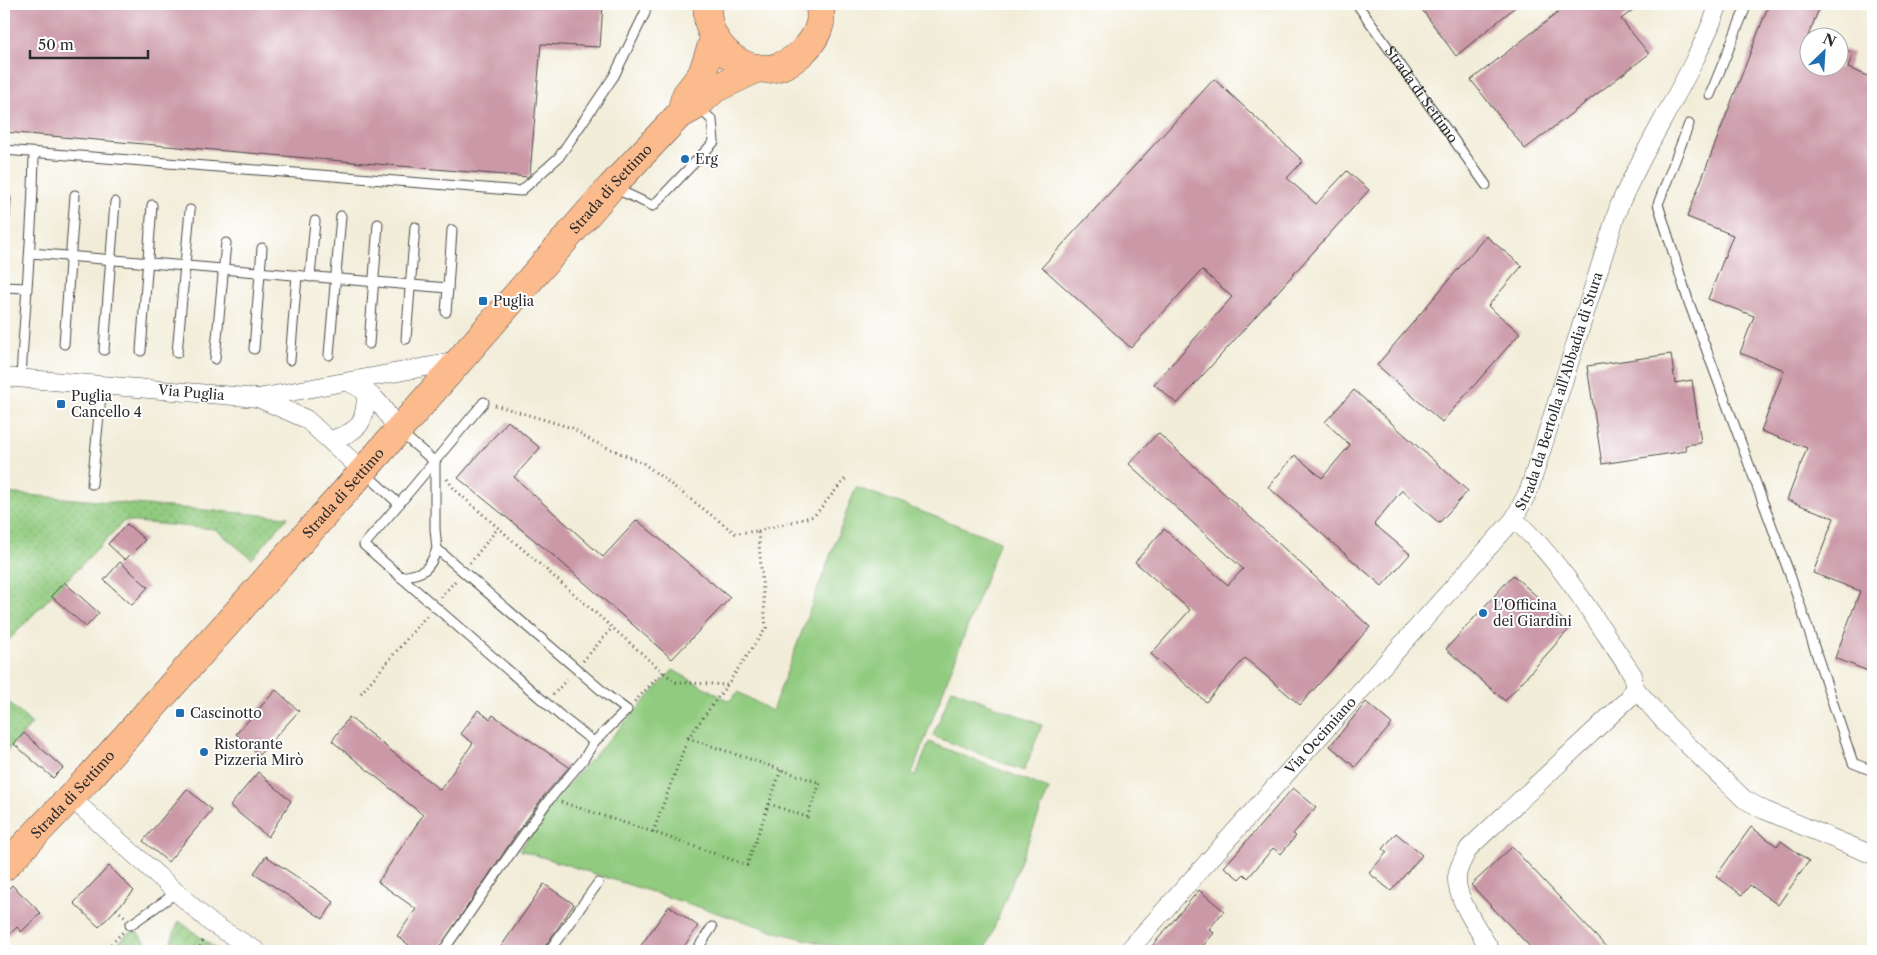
<svg xmlns="http://www.w3.org/2000/svg" width="1877" height="955" viewBox="0 0 1877 955" font-family="'Libre Caslon Text',serif">
  <style>
    .grass { fill: url(#grass-dots); stroke: #5e7b55 }
    .park { fill: #91cb7f; stroke: #5e7b55 }
    .garden { fill: url(#garden-furrows); stroke: #5e7b55 }
    .building { fill: #cb98a7 }
    .lines { fill: none; stroke-linecap: round; stroke-linejoin: round }
    .service-casing { stroke: #494845; stroke-width: 11 }
    .minor-casing { stroke: #494845; stroke-width: 19 }
    .primary-casing { stroke: #494845; stroke-width: 29 }
    .path { stroke: #494845; stroke-width: 3; stroke-dasharray: 1 4; stroke-linecap: butt }
    .service { stroke: #fff; stroke-width: 9 }
    .minor { stroke: #fff; stroke-width: 18 }
    .primary { stroke: #fbbb8d; stroke-width: 28 }
    .poi-dot { fill: #1f6fb2; stroke: #fff; stroke-width: 2 }
    .labels { text-anchor: middle; dominant-baseline: central; stroke-width: 4; stroke-linejoin: round; paint-order: stroke }
    .street-label { font-size: 14px; fill: #2b2b2b; stroke: #fff }
    .poi-label { font-size: 14px; fill: #2b2b2b; stroke: #fff; text-anchor: start }
  </style>
  <defs>
    <pattern id="grass-dots" width="8" height="8" patternUnits="userSpaceOnUse" patternTransform="scale(1.25)"><rect width="8" height="8" fill="#91cb7f"/><path d="M2 2h.1M6 6h.1" fill="none" stroke="#7dae6e" stroke-width="1.8" stroke-linecap="round"/></pattern>
    <pattern id="garden-furrows" width="10" height="10" patternUnits="userSpaceOnUse" patternTransform="scale(1.25)"><rect width="10" height="10" fill="#91cb7f"/><path d="M-1 1l2-2M0 10L10 0M9 11l2-2" fill="none" stroke="#7dae6e"/></pattern>
  </defs>
  <rect width="100%" height="100%" fill="#fff"/>
  <filter id="ink" filterUnits="userSpaceOnUse"><feTurbulence type="fractalNoise" baseFrequency=".02" numOctaves="2"/><feDisplacementMap in="SourceGraphic" scale="10" xChannelSelector="R" yChannelSelector="G"/><feConvolveMatrix kernelMatrix="1 2 1 2 8 2 1 2 1" color-interpolation-filters="sRGB"/></filter>
  <filter id="wash" filterUnits="userSpaceOnUse"><feTurbulence type="fractalNoise" baseFrequency=".0096" numOctaves="4" result="noise"/><feDisplacementMap in="SourceGraphic" scale="20" xChannelSelector="R" yChannelSelector="G"/><feGaussianBlur stdDeviation="1.12" result="paint"/><feColorMatrix in="noise" values="0 0 0 0 0 0 0 0 0 0 0 0 0 0 0 0 0 1.4 0 .05"/><feComposite in="paint" operator="in"/></filter>
  <g filter="url(#wash)">
    <rect width="100%" height="100%" fill="#f2edd9"/>
    <!-- grass -->
    <path class="grass" d="M 4,493 L 288,517 L 252,559 L 215,529 L 124,521 L 4,645 Z
      M 4,698 L 32,724 L 4,754 Z"/>
    <!-- park -->
    <path class="park" d="M 856,487 L 1000,541 L 912,773 L 916,775 L 929,742 L 1049,789 L 985,951 L 852,951 L 780,933 L 520,850 L 560,793 L 673,670 L 729,701 L 738,692 L 772,711 Z
      M 952,689 L 1042,725 L 1024,771 L 933,736 Z"/>
    <!-- garden -->
    <path class="garden" d="M 179,921 L 219,951 L 167,951 Z
      M 136,931 L 149,945 L 146,951 L 110,951 L 127,934 Z"/>
    <g id="blocks">
      <!-- building -->
      <path class="building" d="M 4,4 L 603,4 L 600,47 L 541,44 L 530,174 L 528,177 L 4,132 Z
        M 1418,4 L 1519,4 L 1456,56 Z
        M 1569,4 L 1641,4 L 1621,19 L 1649,54 L 1525,149 L 1471,80 Z
        M 1769,4 L 1821,4 L 1808,36 L 1810,68 L 1840,68 L 1840,48 L 1853,53 L 1848,68 L 1873,78 L 1873,673 L 1835,658 L 1860,591 L 1813,573 L 1834,518 L 1787,500 L 1807,448 L 1761,431 L 1784,370 L 1740,353 L 1754,316 L 1708,299 L 1733,235 L 1687,217 Z
        M 1214,79 L 1303,161 L 1287,178 L 1316,204 L 1347,171 L 1369,190 L 1177,404 L 1154,384 L 1232,297 L 1202,270 L 1131,348 L 1042,267 Z
        M 1486,236 L 1522,266 L 1488,306 L 1520,333 L 1442,422 L 1377,365 Z
        M 1671,354 L 1675,383 L 1692,380 L 1701,443 L 1685,445 L 1686,451 L 1602,464 L 1587,366 Z
        M 1354,390 L 1468,491 L 1439,523 L 1402,490 L 1374,524 L 1410,554 L 1382,586 L 1268,487 L 1295,455 L 1322,478 L 1350,445 L 1325,422 Z
        M 508,421 L 540,448 L 514,477 L 603,557 L 637,520 L 730,598 L 672,659 L 554,556 L 458,478 Z
        M 1158,433 L 1370,627 L 1300,705 L 1245,658 L 1206,702 L 1151,654 L 1190,610 L 1135,562 L 1164,529 L 1228,585 L 1243,569 L 1129,464 Z
        M 127,524 L 145,540 L 125,560 L 108,544 Z
        M 120,562 L 148,587 L 132,605 L 104,580 Z
        M 1513,575 L 1571,627 L 1505,701 L 1446,649 Z
        M 64,582 L 99,613 L 86,627 L 51,596 Z
        M 276,690 L 299,711 L 259,755 L 236,734 Z
        M 1366,702 L 1392,724 L 1355,767 L 1330,746 Z
        M 478,710 L 490,719 L 493,715 L 569,767 L 543,797 L 515,836 L 437,951 L 417,951 L 397,936 L 416,909 L 378,882 L 423,815 L 332,741 L 349,717 L 440,790 L 473,743 L 461,734 Z
        M 24,733 L 63,768 L 53,778 L 14,744 Z
        M 258,772 L 291,801 L 268,837 L 230,806 Z
        M 1293,788 L 1316,807 L 1293,834 L 1296,836 L 1281,854 L 1273,848 L 1248,878 L 1244,874 L 1239,879 L 1224,867 Z
        M 187,789 L 212,810 L 168,862 L 143,841 Z
        M 1751,827 L 1777,846 L 1781,841 L 1809,861 L 1778,905 L 1750,885 L 1742,895 L 1716,876 Z
        M 1396,833 L 1422,855 L 1391,891 L 1369,873 L 1387,852 L 1383,849 Z
        M 1512,847 L 1610,951 L 1534,951 L 1471,885 Z
        M 266,856 L 334,902 L 323,919 L 254,873 Z
        M 109,866 L 134,891 L 99,927 L 74,903 Z
        M 544,884 L 574,904 L 542,951 L 498,951 Z
        M 12,885 L 41,913 L 21,932 L 17,927 L 4,940 L 4,894 Z
        M 1199,890 L 1224,911 L 1209,929 L 1214,933 L 1199,951 L 1148,951 Z
        M 669,906 L 698,926 L 681,951 L 637,951 Z"/>
    </g>
  </g>
  <g filter="url(#ink)">
    <use href="#blocks" fill-opacity="0" stroke="#494845" stroke-width="1"/>
    <g class="lines">
      <!-- service casing -->
      <g class="service-casing">
        <g id="service">
          <path id="s1" d="M 1357,4 L 1486,185"/>
          <path d="M 1710,95 L 1747,4"/>
          <path d="M 1689,124 L 1658,204 L 1688,300 L 1790,575 L 1853,763 L 1873,771"/>
          <path d="M 4,150 L 521,191 L 559,157 L 614,76 L 645,13 L 646,4"/>
          <path d="M 614,188 L 653,206 L 714,142 L 712,120 L 698,107"/>
          <path d="M 4,230 L 6,199"/>
          <path d="M 31,253 L 448,288 L 446,312"/>
          <path d="M 310,277 L 315,221"/>
          <path d="M 4,287 L 26,288"/>
          <path d="M 448,288 L 452,230"/>
          <path d="M 406,339 L 415,227"/>
          <path d="M 64,344 L 75,195"/>
          <path d="M 369,344 L 378,224"/>
          <path d="M 254,349 L 262,248"/>
          <path d="M 104,350 L 115,202"/>
          <path d="M 141,351 L 152,205"/>
          <path d="M 177,353 L 190,210"/>
          <path d="M 329,355 L 341,216"/>
          <path d="M 215,359 L 226,243"/>
          <path d="M 290,360 L 297,276"/>
          <path d="M 21,378 C 25,303 33,228 34,153"/>
          <path d="M 365,473 L 399,504 L 364,545 L 562,717 L 594,742 L 627,710 L 608,696 L 437,549 L 435,529 L 435,462 L 400,432"/>
          <path d="M 92,484 L 102,386"/>
          <path d="M 399,504 L 484,402"/>
          <path d="M 400,577 C 423,574 429,571 437,549"/>
          <path d="M 130,925 L 176,893"/>
          <path d="M 443,951 L 520,840 L 548,801 L 583,760 L 594,742"/>
          <path d="M 549,951 L 598,883"/>
          <path d="M 696,951 L 712,927"/>
        </g>
      </g>
      <!-- minor casing -->
      <g class="minor-casing">
        <g id="minor">
          <path id="s2" d="M 4,377 L 258,398 L 458,361"/>
          <path d="M 348,382 C 378,396 381,404 398,431"/>
          <path d="M 258,398 L 306,419 L 363,471"/>
          <path d="M 329,440 C 361,432 366,422 366,390"/>
          <path d="M 1634,687 L 1668,726 L 1744,799 L 1764,810 L 1873,855"/>
          <path d="M 71,798 L 211,923 L 257,951"/>
          <path id="s3" d="M 1128,951 L 1514,519"/>
          <path id="s4" d="M 1491,951 C 1481,933 1455,898 1457,877 C 1458,866 1464,858 1469,848 L 1629,698 L 1634,687 L 1633,675 C 1596,621 1563,563 1514,519 L 1529,490 L 1619,206 C 1649,137 1693,75 1719,4"/>
        </g>
      </g>
      <!-- primary casing -->
      <g class="primary-casing">
        <g id="primary">
          <path d="M 708,4 C 703,38 734,70 768,69 C 791,67 815,45 820,23 C 821,17 820,10 820,4"/>
          <path d="M 683,104 L 686,95 L 702,74 L 714,39"/>
          <path id="s5" d="M 4,867 L 90,777 L 349,487 L 611,187 L 678,116 L 696,106 L 714,89 L 758,68"/>
        </g>
      </g>
      <!-- path -->
      <path class="path" d="M 495,405 L 572,428 L 592,441 L 643,463 L 735,533 L 758,531 L 766,628 L 727,685 L 676,682 L 663,672
        M 447,479 L 455,490 L 663,672 L 634,702
        M 758,531 L 814,516 L 845,479
        M 470,563 L 498,528
        M 441,597 L 457,579
        M 583,661 L 612,628
        M 727,685 L 688,738 L 653,832 L 747,865 L 781,770
        M 361,693 L 428,614
        M 553,695 L 569,677
        M 688,738 L 820,783 L 807,817 L 769,804
        M 561,802 L 653,832
        M 116,909 L 125,917
        M 104,951 L 123,932
        M 198,951 L 204,938"/>
      <!-- service -->
      <use href="#service" class="service"/>
      <!-- minor -->
      <use href="#minor" class="minor"/>
      <!-- primary -->
      <use href="#primary" class="primary"/>
    </g>
  </g>
  <!-- markers -->
  <g class="poi-dot">
    <circle cx="685" cy="159" r="5"/>
    <rect x="478" y="296" width="10" height="10" rx="2.5"/>
    <rect x="56" y="399" width="10" height="10" rx="2.5"/>
    <circle cx="1483" cy="613" r="5"/>
    <rect x="175" y="708" width="10" height="10" rx="2.5"/>
    <circle cx="204" cy="752" r="5"/>
  </g>
  <g class="labels">
    <!-- street labels -->
    <g class="street-label">
      <text stroke="none"><textPath href="#s1" startOffset="111">Strada di Settimo</textPath></text>
      <text stroke="none"><textPath href="#s5" startOffset="910">Strada di Settimo</textPath></text>
      <text stroke="none"><textPath href="#s4" startOffset="690">Strada da Bertolla all'Abbadia di Stura</textPath></text>
      <text stroke="none"><textPath href="#s2" startOffset="188">Via Puglia</textPath></text>
      <text stroke="none"><textPath href="#s5" startOffset="505">Strada di Settimo</textPath></text>
      <text stroke="none"><textPath href="#s3" startOffset="289">Via Occimiano</textPath></text>
      <text stroke="none"><textPath href="#s5" startOffset="100">Strada di Settimo</textPath></text>
    </g>
    <!-- poi labels -->
    <g class="poi-label">
      <text x="695" y="159">Erg</text>
      <text x="493" y="301">Puglia</text>
      <text x="71" y="396">Puglia<tspan x="71" dy="16">Cancello 4</tspan></text>
      <text x="1493" y="605">L'Officina<tspan x="1493" dy="16">dei Giardini</tspan></text>
      <text x="190" y="713">Cascinotto</text>
      <text x="214" y="744">Ristorante<tspan x="214" dy="16">Pizzeria Mirò</tspan></text>
    </g>
  </g>
  <!-- margin -->
  <rect width="1877" height="955" fill="none" stroke="#fff" stroke-width="20"/>
  <!-- north arrow -->
  <g transform="translate(1824 52) rotate(25)"><circle r="24" fill="#ffffff" stroke="#aaaaaa"/>
  <path d="M0-4L9 19L0 12L-9 19Z" fill="#1f6fb2"/>
  <text y="-8" font-size="14" font-weight="bold" text-anchor="middle" fill="#2b2b2b">N</text>
  </g>
  <!-- scale -->
  <path d="M30 50v8h118v-8" fill="none" stroke="#2b2b2b" stroke-width="2.5"/>
  <text x="38" y="50" font-size="15" fill="#2b2b2b" stroke="#ffffff" stroke-width="4" paint-order="stroke">50 m</text>
</svg>
